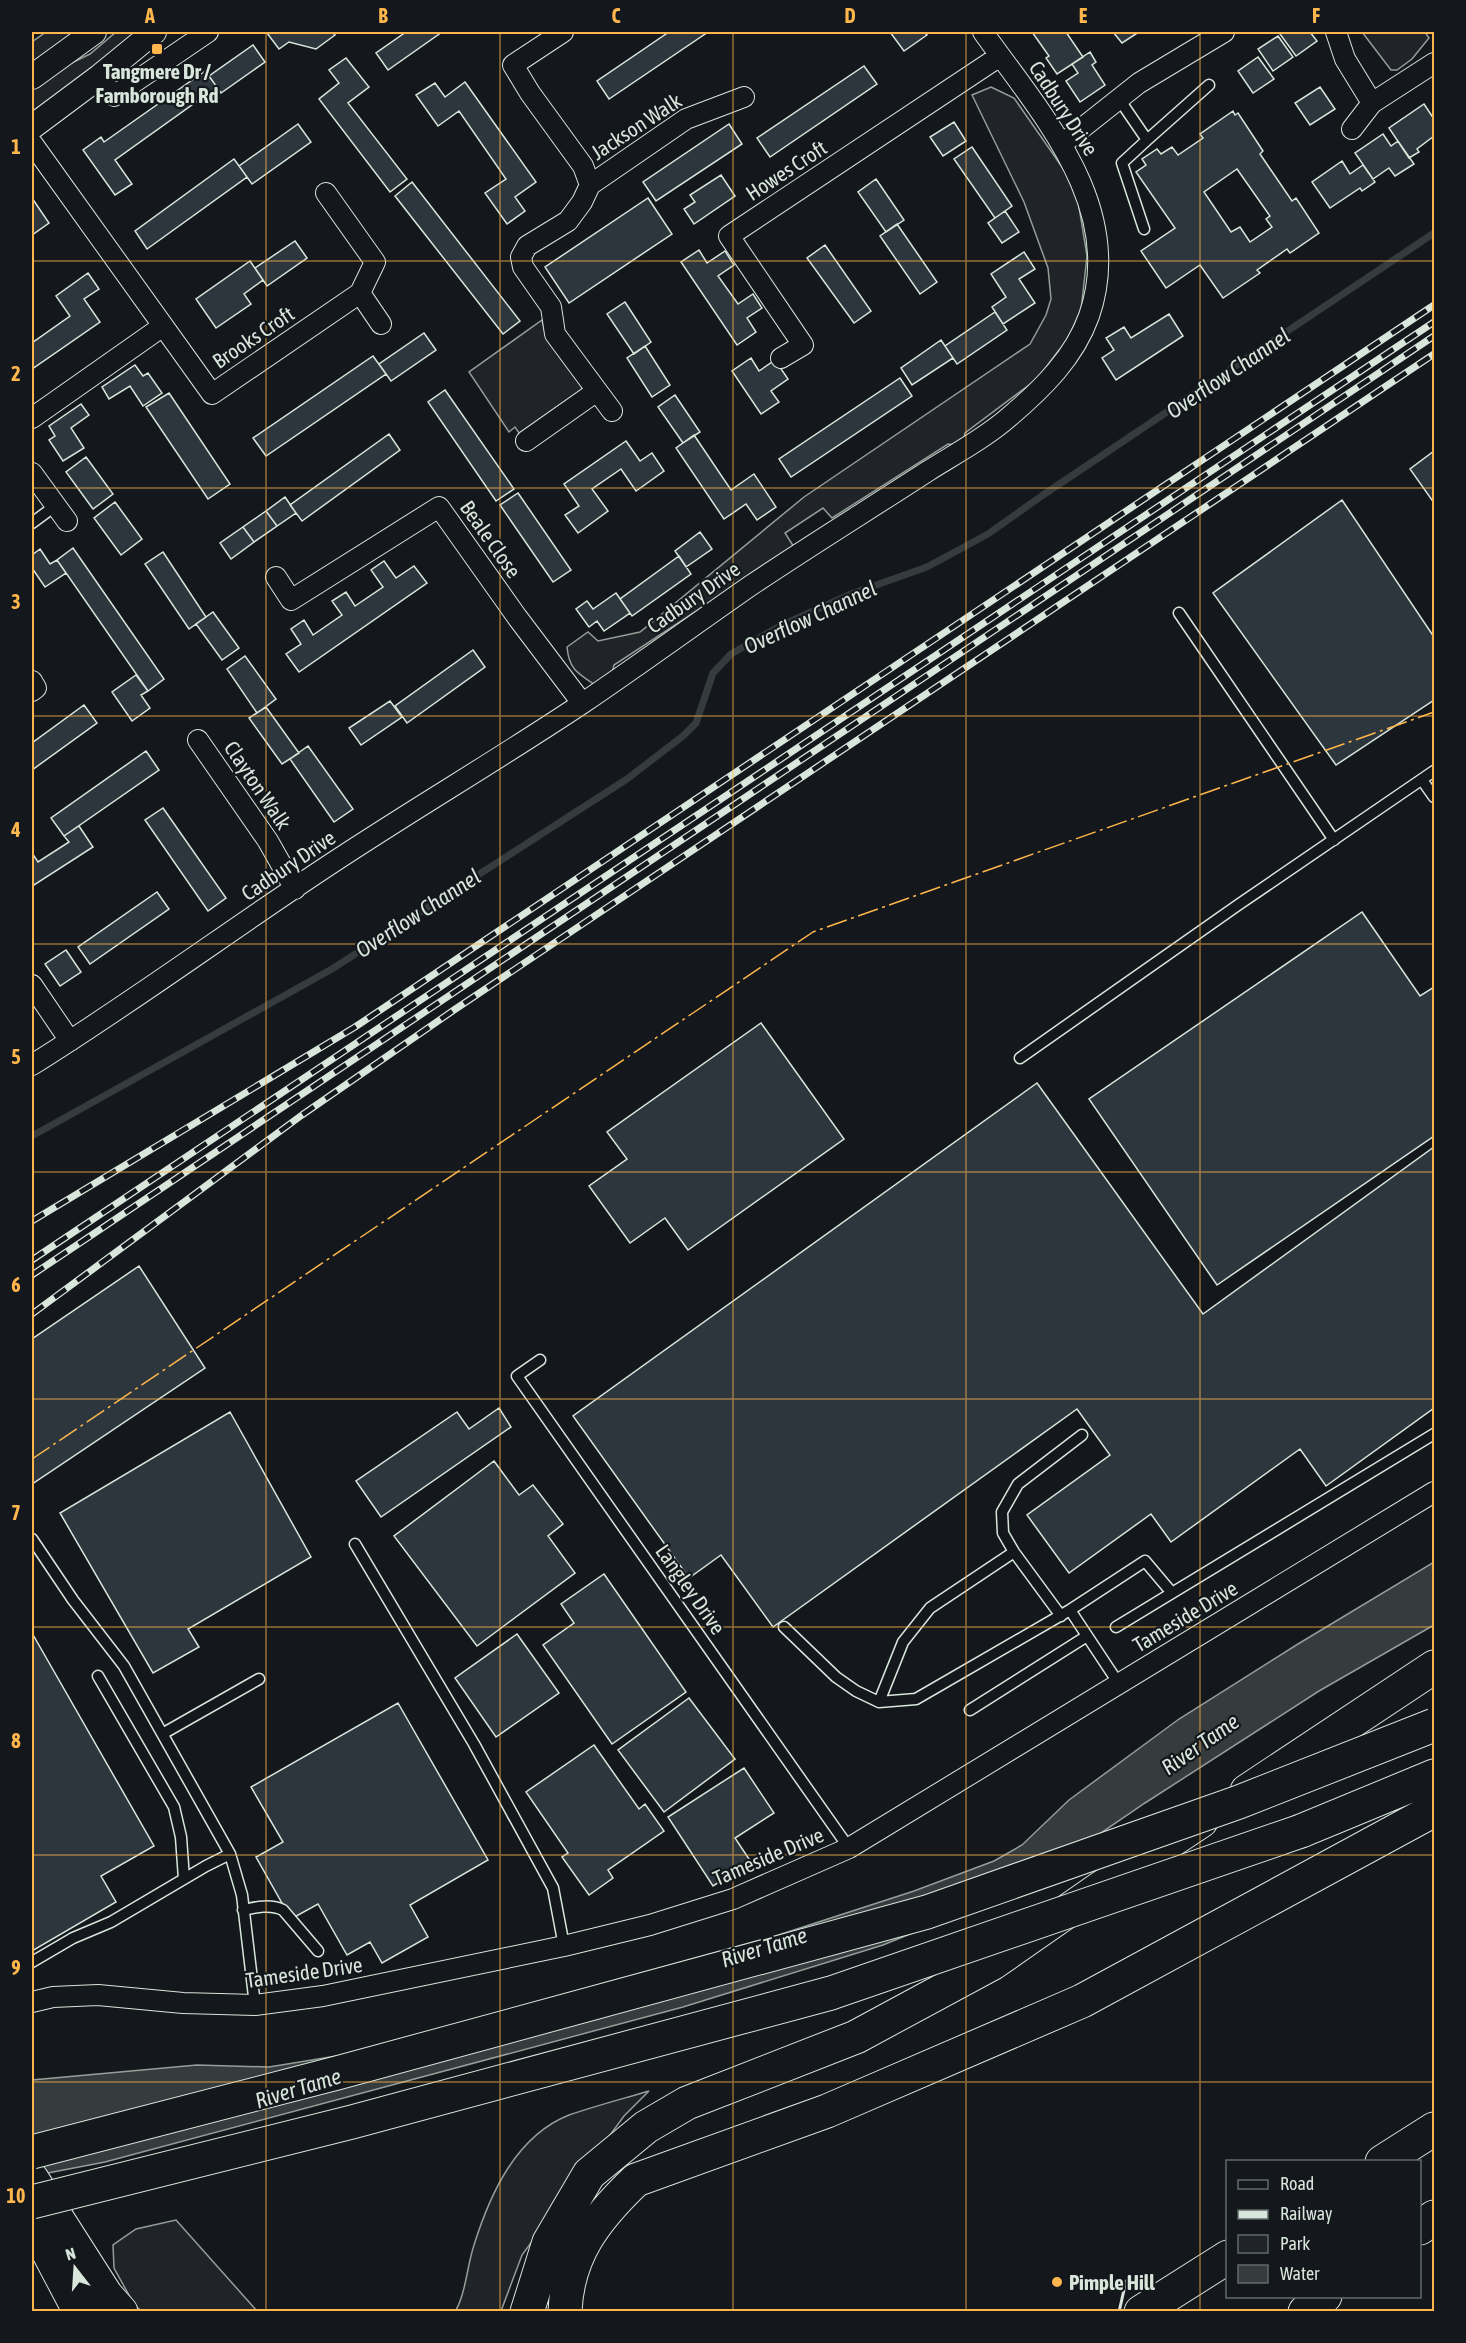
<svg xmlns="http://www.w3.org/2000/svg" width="1466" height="2343" viewBox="0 0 1466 2343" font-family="'Asap Condensed',sans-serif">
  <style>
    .green { fill: #202428; stroke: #939e99; stroke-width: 1.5 }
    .water { fill: #363b3e; stroke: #939e99; stroke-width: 1.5 }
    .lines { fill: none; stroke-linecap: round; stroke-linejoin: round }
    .stream { stroke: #363b3e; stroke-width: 7 }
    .building { fill: #2c363c; stroke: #d8e6dc; stroke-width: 1.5; fill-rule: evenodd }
    .service-casing { stroke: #d8e6dc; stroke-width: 13 }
    .minor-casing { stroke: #d8e6dc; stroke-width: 22 }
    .tertiary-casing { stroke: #d8e6dc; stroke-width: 26 }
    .trunk-casing { stroke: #d8e6dc; stroke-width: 35 }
    .motorway-casing { stroke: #d8e6dc; stroke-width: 35 }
    .service { stroke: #14181c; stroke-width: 10 }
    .minor { stroke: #14181c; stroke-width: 20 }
    .tertiary { stroke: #14181c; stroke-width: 24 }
    .trunk { stroke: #14181c; stroke-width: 33 }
    .motorway { stroke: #14181c; stroke-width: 33 }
    .rail-casing { stroke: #d8e6dc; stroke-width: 7 }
    .rail { stroke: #14181c; stroke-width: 4.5; stroke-dasharray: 14; stroke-linecap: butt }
    .motorway-bridge-casing { stroke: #d8e6dc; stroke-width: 35; stroke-linecap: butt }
    .motorway-bridge { stroke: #14181c; stroke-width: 33 }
    .wall { stroke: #d8e6dc; stroke-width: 3 }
    .power { stroke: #ffb74d; stroke-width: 1.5; stroke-dasharray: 21 4.5 3 4.5; stroke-linecap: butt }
    .grid { fill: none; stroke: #ffb74d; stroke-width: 1.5; stroke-opacity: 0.55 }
    .poi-dot { fill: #ffb74d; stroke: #14181c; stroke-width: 2 }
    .labels { text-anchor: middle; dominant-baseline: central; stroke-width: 4.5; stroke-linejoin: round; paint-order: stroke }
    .poi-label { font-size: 21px; font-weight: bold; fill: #d8e6dc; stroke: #14181c }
    .street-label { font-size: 21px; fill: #d8e6dc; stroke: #14181c }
    .water-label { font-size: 22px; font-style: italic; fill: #d8e6dc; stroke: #14181c }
    .neatline { fill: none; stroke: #ffb74d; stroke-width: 2 }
    .grid-label { font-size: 20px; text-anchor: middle; font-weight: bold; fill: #ffb74d }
  </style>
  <rect width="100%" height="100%" fill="#14181c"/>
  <!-- green -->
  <path class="green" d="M 46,32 L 86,32 L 32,69 L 32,42 Z
    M 116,32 L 141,32 L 32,118 L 32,88 L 55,71 L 90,54 Z
    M 1362,32 L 1425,32 L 1429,38 L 1412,59 L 1397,70 L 1391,70 Z
    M 991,87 L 1014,98 L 1069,177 L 1083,203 L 1079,207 L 1087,256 L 1081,310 L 1068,338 L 1070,346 L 1067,349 L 1059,350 L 1037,379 L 965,433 L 963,443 L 956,445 L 948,444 L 832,518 L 823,508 L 785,533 L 794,547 L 614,665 L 612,674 L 595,685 C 577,673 569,669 567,647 L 588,632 L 598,641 L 640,632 L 804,497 L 1030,344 L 1046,315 L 1051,299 L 1048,268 L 1024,202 L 972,95 Z
    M 542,320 L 546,336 L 580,380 L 582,389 L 519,433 L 515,427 L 509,432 L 469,372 Z
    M 649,2091 L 624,2116 L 522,2255 L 501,2311 L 455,2312 C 466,2293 467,2266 474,2245 C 490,2194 516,2136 569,2115 C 595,2106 622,2099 649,2091 Z
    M 176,2220 L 257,2311 L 142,2311 L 135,2306 L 114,2268 L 113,2245 L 136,2229 Z"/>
  <!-- water -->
  <path class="water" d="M 1434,1562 L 1434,1625 L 1319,1691 L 1145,1803 L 1016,1891 L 883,1945 L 683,2007 L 105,2162 L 32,2176 L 32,2080 L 197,2065 L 269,2067 L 373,2050 L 760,1941 L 914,1891 L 994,1861 L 1022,1845 L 1069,1800 L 1179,1719 L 1298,1644 Z"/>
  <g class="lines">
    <!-- stream -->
    <path class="stream" d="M 32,1136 L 332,969 L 627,779 L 683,736 L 696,723 L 713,673 L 731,654 L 780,626 L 851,594 L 927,567 L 988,534 L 1043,495 L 1434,233"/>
  </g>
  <!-- building -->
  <path class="building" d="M 269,32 L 332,32 L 335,35 L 316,49 L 289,42 L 279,49 L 267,33 Z
    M 406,32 L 442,32 L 388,70 L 376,53 Z
    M 669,32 L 708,32 L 609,99 L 597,81 Z
    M 890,32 L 924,32 L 927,35 L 904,51 Z
    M 1032,32 L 1066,32 L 1083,57 L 1057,74 L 1046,58 L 1049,56 Z
    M 1113,32 L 1139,32 L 1122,43 Z
    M 1283,32 L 1310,32 L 1317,41 L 1296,56 L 1280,34 Z
    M 1278,36 L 1293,57 L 1273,71 L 1258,49 Z
    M 253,45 L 265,62 L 221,93 L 209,76 Z
    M 1090,52 L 1096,62 L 1092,65 L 1105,85 L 1080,102 L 1066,81 L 1078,73 L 1072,64 Z
    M 1258,57 L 1274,79 L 1253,93 L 1238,71 Z
    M 346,58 L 369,87 L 348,103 L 407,179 L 390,192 L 319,99 L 339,83 L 329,70 Z
    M 864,66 L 877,84 L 770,157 L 757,138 Z
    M 205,71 L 217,87 L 115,160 L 132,184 L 115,195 L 83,150 L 101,137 L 104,142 Z
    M 465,82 L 536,182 L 515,197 L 525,211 L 507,224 L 485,193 L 506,179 L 459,111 L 438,126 L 416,95 L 435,83 L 445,97 Z
    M 1320,87 L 1335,109 L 1310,125 L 1295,103 Z
    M 1424,104 L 1434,119 L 1434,136 L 1417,149 L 1419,152 L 1409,158 L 1389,128 Z
    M 1233,111 L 1235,115 L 1238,113 L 1263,151 L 1260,154 L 1292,201 L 1296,198 L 1319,233 L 1290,253 L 1287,249 L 1257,270 L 1260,273 L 1223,298 L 1200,265 L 1166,288 L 1141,251 L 1175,228 L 1136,172 L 1146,165 L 1142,159 L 1157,149 L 1161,154 L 1172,147 L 1178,155 L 1203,138 L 1200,134 ZM 1237,169 L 1270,216 L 1266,219 L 1272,227 L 1250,242 L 1240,227 L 1231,232 L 1204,192 Z
    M 954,122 L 966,141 L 943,156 L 930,137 Z
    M 298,124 L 311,142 L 252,184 L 239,166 Z
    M 729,124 L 742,144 L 656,201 L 643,182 Z
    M 1383,134 L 1391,146 L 1398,141 L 1414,164 L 1395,176 L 1389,168 L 1373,179 L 1355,153 Z
    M 972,147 L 1012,206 L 995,218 L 954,159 Z
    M 234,159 L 247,177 L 147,249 L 135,231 Z
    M 1342,161 L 1350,174 L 1363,165 L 1375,182 L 1362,191 L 1360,188 L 1330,208 L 1312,182 Z
    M 721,175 L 735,196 L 694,224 L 684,209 L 695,202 L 690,195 Z
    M 876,179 L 904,220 L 886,232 L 858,192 Z
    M 412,182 L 520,321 L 503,334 L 395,196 Z
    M 32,198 L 49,223 L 32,235 Z
    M 648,198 L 672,234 L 569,303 L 545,267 Z
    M 1005,211 L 1019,232 L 1002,243 L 988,223 Z
    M 897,224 L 937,282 L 920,294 L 880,236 Z
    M 295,241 L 307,258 L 267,286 L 255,268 Z
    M 825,245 L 871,311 L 854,323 L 807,258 Z
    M 699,250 L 707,263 L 725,251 L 734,265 L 718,276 L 738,304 L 753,294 L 762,308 L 747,318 L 756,332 L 737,345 L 681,262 Z
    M 1024,252 L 1035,269 L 1019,279 L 1035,303 L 1003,324 L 992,307 L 1006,297 L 991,274 Z
    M 250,261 L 263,280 L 244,294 L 251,304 L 216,328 L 196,299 Z
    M 88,273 L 99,289 L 84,299 L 100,322 L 32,369 L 32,343 L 70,316 L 56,296 Z
    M 625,302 L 651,342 L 634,354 L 607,314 Z
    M 995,312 L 1007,330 L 957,364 L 945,346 Z
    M 1169,314 L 1183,336 L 1116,380 L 1102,358 L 1114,350 L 1106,338 L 1124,327 L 1131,338 Z
    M 424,333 L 436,350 L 391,381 L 379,364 Z
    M 941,340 L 953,358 L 912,385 L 901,368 Z
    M 645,346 L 670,385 L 652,397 L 627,358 Z
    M 373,356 L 386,374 L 266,456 L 253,438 Z
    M 751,358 L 759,371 L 775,360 L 788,379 L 771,391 L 779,402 L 761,414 L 732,371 Z
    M 135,365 L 143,376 L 148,373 L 162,393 L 143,406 L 130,386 L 109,399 L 102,387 Z
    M 900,378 L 912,396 L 791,477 L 779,459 Z
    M 445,390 L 514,489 L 496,501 L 428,402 Z
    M 169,393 L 230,484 L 208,499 L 146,407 Z
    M 675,395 L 700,432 L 683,443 L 658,407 Z
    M 81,404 L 89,415 L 71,428 L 84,448 L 63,461 L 49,440 L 55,436 L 49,426 Z
    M 389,434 L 400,450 L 302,521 L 290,505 Z
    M 694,435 L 731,490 L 754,474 L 776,507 L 757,520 L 746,504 L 724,519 L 676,448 Z
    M 626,441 L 640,461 L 652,453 L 664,471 L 636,491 L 621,469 L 592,489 L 608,511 L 578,533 L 565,515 L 579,506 L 564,484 Z
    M 1434,451 L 1434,503 L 1410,469 Z
    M 86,457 L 113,494 L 93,509 L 66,472 Z
    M 518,493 L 571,570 L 553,582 L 500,505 Z
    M 285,497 L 296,513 L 277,526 L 266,511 Z
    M 1342,500 L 1434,637 L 1434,700 L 1336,765 L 1213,593 Z
    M 115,502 L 142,539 L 121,555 L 94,518 Z
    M 266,511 L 277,526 L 254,542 L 243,527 Z
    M 243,527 L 254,542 L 231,559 L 220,543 Z
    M 700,532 L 712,549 L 686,567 L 675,551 Z
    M 73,548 L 164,679 L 148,691 L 57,560 Z
    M 40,549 L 50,564 L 57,560 L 66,573 L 45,587 L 32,568 L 32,555 Z
    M 163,552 L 206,617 L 189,629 L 145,564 Z
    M 679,556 L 691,574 L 632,616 L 620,599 Z
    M 384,561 L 396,578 L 414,566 L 427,583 L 299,672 L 286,654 L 301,644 L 291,629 L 304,620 L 313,635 L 342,615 L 332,601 L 346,592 L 355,606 L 383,587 L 371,570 Z
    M 616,593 L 630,613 L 604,631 L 597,621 L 589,627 L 576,609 L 587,601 L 593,609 Z
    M 213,612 L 239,648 L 222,660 L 196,624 Z
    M 473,650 L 485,667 L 407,723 L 395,706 Z
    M 245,656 L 276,699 L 257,713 L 227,669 Z
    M 136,675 L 148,691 L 141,695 L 150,708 L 132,721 L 112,692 Z
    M 390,701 L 402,717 L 361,745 L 349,728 Z
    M 84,705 L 97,723 L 32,770 L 32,743 Z
    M 266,707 L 299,753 L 282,764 L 249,718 Z
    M 308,746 L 353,809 L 334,822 L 290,759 Z
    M 146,751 L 159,770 L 64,836 L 51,818 Z
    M 163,808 L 226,898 L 208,911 L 145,820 Z
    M 79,826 L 93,847 L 34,885 L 32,882 L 32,853 L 38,862 L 69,842 L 64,836 Z
    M 157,892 L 169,909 L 90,964 L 78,947 Z
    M 1362,912 L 1420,996 L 1434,987 L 1434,1136 L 1217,1285 L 1089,1099 Z
    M 66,950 L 81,972 L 60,986 L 45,964 Z
    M 761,1023 L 844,1139 L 688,1250 L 665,1218 L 630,1243 L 589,1186 L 627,1159 L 607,1132 Z
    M 1037,1083 L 1203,1314 L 1434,1147 L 1434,1408 L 1326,1486 L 1300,1449 L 1171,1542 L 1151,1514 L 1069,1573 L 1027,1515 L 1110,1455 L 1077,1409 L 773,1627 L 721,1555 L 689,1578 L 573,1416 Z
    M 139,1266 L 205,1368 L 32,1484 L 32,1339 Z
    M 499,1408 L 511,1427 L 381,1517 L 356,1481 L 457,1412 L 469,1429 Z
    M 230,1412 L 311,1557 L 188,1629 L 199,1647 L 153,1673 L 60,1513 Z
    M 494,1461 L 519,1495 L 533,1485 L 563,1524 L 548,1536 L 575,1573 L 477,1646 L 394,1536 Z
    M 604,1574 L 686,1692 L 612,1744 L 543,1645 L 574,1623 L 561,1604 Z
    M 32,1633 L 154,1846 L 101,1876 L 116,1902 L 32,1951 Z
    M 517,1634 L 559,1693 L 496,1737 L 455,1678 Z
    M 689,1698 L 735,1759 L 664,1812 L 618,1750 Z
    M 398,1703 L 488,1860 L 410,1905 L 428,1937 L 382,1963 L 370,1942 L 347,1955 L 318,1904 L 291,1919 L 256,1857 L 283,1842 L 251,1787 Z
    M 594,1745 L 639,1809 L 645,1804 L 664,1831 L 608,1870 L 613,1878 L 589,1895 L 562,1857 L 568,1853 L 526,1792 Z
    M 744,1768 L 774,1813 L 735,1838 L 751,1862 L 713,1886 L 668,1817 Z"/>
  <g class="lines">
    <!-- service casing -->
    <g class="service-casing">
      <path id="service" d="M 1119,99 L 1147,140 L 1122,163 L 1144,229
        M 1147,140 L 1209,85
        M 32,523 L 55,506
        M 1179,613 L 1334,840
        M 1422,780 L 1434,797
        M 1020,1058 L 1238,905 L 1434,771
        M 540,1360 L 517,1376 L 849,1848
        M 32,1539 L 73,1600 L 124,1666 L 230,1854 L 242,1895 L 255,2005
        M 355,1544 L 474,1744 L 553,1888 L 564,1946
        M 1070,1610 L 1145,1561 L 1172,1593 L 1434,1434
        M 1061,1616 L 1014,1552 L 1003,1533 L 1002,1512 L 1018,1484 L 1082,1435
        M 784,1627 L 836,1677 L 856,1691 L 879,1702 L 916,1699 L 1070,1610 L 1119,1684
        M 1116,1627 L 1172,1593
        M 98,1676 L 174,1807 L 181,1837 L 184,1879
        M 879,1702 L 903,1642 L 930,1608 L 1014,1552
        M 970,1710 L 1087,1636
        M 164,1733 L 259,1679
        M 243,1910 C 256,1907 271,1904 283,1910 L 318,1951
        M 32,1962 L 73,1938 L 111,1922 L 206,1866 L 230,1854"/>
    </g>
    <!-- minor casing -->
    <g class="minor-casing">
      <path id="minor" d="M 563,32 L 513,65 L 530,93 L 583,166 L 590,185
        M 1336,32 L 1345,59 L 1372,103
        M 99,77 L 114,96 L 208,32
        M 1352,129 L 1372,103 L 1434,63
        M 32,143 L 212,394 L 360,293 L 381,324
        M 1062,144 L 1139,83 L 1224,32
        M 326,193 L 375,262 L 360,293
        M 781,358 L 803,345 L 729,236 L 1000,56
        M 612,411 L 555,334 L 551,307 L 523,267 L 521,257 L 527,246 L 568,221 L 582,202 L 590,185 L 686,119 L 744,97
        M 32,418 L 163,326
        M 526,441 L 597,391
        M 32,473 L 67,521
        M 276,577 L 291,600 L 439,507 L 517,617 L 582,703
        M 32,681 L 36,688 L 32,691
        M 198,740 L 268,841 L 295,889
        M 32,985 L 70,1041
        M 32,1065 C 133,1002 229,931 329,865 C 412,810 499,759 583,703 C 639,665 694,625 750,586 C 808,547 868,510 928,471 C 955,454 985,438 1009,417 C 1042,389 1074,358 1089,316 C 1127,207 1041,114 983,32
        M 32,2002 L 53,1997 L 98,1995 L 183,2003 L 255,2005 L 323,1996 L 564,1946 L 650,1925 L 733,1899 L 849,1848 L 1434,1492"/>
    </g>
    <!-- tertiary casing -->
    <g class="tertiary-casing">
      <path id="tertiary" d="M 32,77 L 94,32
        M 32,127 L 99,77 L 154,32"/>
    </g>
    <!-- trunk casing -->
    <g class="trunk-casing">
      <path id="trunk" d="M 1382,2162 L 1434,2129
        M 32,2179 L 106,2295 L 121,2312
        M 32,2221 L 80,2312
        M 1420,2228 L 1434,2217
        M 1141,2312 L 1228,2257
        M 1305,2312 L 1325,2296"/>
    </g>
    <!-- motorway casing -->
    <g class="motorway-casing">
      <path id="motorway" d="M 1247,1791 L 1434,1667
        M 1301,1831 L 1434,1776
        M 527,2312 L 549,2242 L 589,2174 L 646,2127 L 687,2103 L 856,2037 L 993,1963 L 1099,1889 L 1201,1821
        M 565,2312 C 567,2255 596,2218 636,2180 L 827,2111 L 1082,2001 L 1434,1810"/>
    </g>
    <!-- service -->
    <use href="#service" class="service"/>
    <!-- minor -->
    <use href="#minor" class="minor"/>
    <!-- tertiary -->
    <use href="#tertiary" class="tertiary"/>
    <!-- trunk -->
    <use href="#trunk" class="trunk"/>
    <!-- motorway -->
    <use href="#motorway" class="motorway"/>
    <!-- rail casing -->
    <g class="rail-casing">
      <path id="rail" d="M 32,1221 L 355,1027 L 1434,305
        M 32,1260 L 1434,322
        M 32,1275 L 1434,336
        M 32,1314 L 302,1115 L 454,1010 L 1434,354"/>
    </g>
    <!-- rail -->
    <use href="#rail" class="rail"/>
    <!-- motorway-bridge casing -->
    <g class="motorway-bridge-casing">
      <path id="motorway-bridge" d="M 32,2152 L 337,2073 L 927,1912 L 1239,1802 L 1434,1725
        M 32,2202 L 352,2122 L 831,1993 L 1301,1831"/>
    </g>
    <!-- motorway-bridge -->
    <use href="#motorway-bridge" class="motorway-bridge"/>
    <!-- wall -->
    <path class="wall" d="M 1119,2312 L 1126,2281"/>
    <!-- power -->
    <path class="power" d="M 32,1459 L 813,932 L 1434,712"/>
  </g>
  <!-- grid -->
  <path class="grid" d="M 266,32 L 266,2312M 500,32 L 500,2312M 733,32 L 733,2312M 966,32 L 966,2312M 1200,32 L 1200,2312M 32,261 L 1434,261M 32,488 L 1434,488M 32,716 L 1434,716M 32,944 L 1434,944M 32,1172 L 1434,1172M 32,1399 L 1434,1399M 32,1627 L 1434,1627M 32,1855 L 1434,1855M 32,2082 L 1434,2082"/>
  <!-- markers -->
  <g class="poi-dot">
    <rect x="151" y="43" width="12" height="12" rx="3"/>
    <circle cx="1057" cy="2282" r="6"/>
  </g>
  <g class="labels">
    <!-- poi labels -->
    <g class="poi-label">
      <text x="157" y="71">Tangmere Dr /<tspan x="157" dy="24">Farnborough Rd</tspan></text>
      <text x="1069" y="2282" text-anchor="start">Pimple Hill</text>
    </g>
    <!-- street labels -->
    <g class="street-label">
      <text transform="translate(1064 108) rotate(57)">Cadbury Drive</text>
      <text transform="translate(636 126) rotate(-33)">Jackson Walk</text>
      <text transform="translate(786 170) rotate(-33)">Howes Croft</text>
      <text transform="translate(253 337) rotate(-34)">Brooks Croft</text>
      <text transform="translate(491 539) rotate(55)">Beale Close</text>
      <text transform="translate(693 597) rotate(-35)">Cadbury Drive</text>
      <text transform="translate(258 785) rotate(56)">Clayton Walk</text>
      <text transform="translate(288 865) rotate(-34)">Cadbury Drive</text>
      <text transform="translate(691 1589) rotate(55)">Langley Drive</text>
      <text transform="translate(1185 1616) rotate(-31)">Tameside Drive</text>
      <text transform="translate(768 1856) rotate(-23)">Tameside Drive</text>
      <text transform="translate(304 1972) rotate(-8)">Tameside Drive</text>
    </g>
    <!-- water labels -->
    <g class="water-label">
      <text transform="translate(1228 373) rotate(-34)">Overflow Channel</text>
      <text transform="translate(810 617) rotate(-25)">Overflow Channel</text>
      <text transform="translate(418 913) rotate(-33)">Overflow Channel</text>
      <text transform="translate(1200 1744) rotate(-35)">River Tame</text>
      <text transform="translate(764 1947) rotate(-17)">River Tame</text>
      <text transform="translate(298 2088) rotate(-17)">River Tame</text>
    </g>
  </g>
  <!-- border -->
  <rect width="1466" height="2343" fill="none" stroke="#14181c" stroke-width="66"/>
  <!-- legend -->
  <rect x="1226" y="2160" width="195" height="138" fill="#14181c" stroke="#626a69" stroke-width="1.5"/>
  <rect x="1238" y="2180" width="30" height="9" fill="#14181c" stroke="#626a69" stroke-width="1.5"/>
  <text x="1280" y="2190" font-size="18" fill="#d8e6dc">Road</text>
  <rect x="1238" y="2210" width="30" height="9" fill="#d8e6dc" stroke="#626a69" stroke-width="1.5"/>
  <text x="1280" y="2220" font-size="18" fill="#d8e6dc">Railway</text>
  <rect x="1238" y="2235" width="30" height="18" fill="#202428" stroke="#626a69" stroke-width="1.5"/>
  <text x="1280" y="2250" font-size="18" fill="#d8e6dc">Park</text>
  <rect x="1238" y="2265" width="30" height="18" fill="#363b3e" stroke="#626a69" stroke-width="1.5"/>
  <text x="1280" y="2280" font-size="18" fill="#d8e6dc">Water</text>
  <!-- north arrow -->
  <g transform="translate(75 2268) rotate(343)" stroke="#14181c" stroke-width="4.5" paint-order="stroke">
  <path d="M0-4.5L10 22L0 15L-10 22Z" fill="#d8e6dc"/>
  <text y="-9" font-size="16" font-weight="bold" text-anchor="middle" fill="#d8e6dc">N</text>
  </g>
  <rect x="33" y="33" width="1400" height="2277" class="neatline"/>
  <g class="grid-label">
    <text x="150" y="23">A</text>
    <text x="383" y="23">B</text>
    <text x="616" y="23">C</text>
    <text x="850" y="23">D</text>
    <text x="1083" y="23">E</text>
    <text x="1316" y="23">F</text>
    <text x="16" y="154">1</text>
    <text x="16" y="381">2</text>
    <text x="16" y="609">3</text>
    <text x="16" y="837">4</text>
    <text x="16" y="1064">5</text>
    <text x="16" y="1292">6</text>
    <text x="16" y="1520">7</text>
    <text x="16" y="1748">8</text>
    <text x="16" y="1975">9</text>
    <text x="16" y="2203">10</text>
  </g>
</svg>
